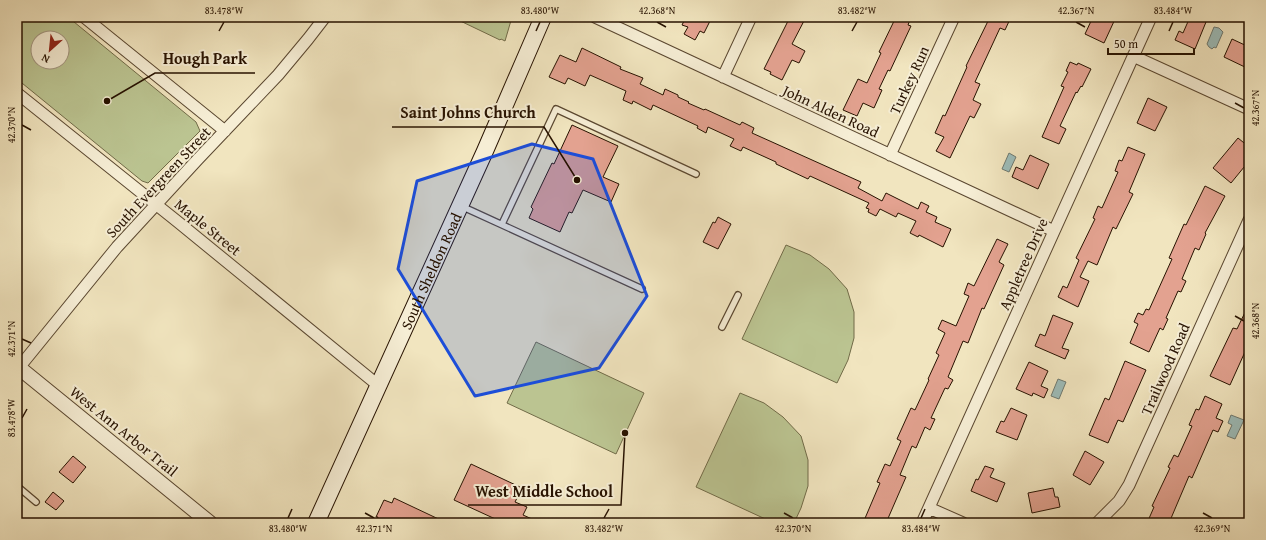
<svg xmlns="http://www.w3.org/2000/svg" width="1266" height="540" viewBox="0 0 1266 540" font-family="'Gentium Book Plus',serif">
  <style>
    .green { fill: #bbc491; stroke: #716b48; fill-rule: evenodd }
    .water { fill: #9dbdba; stroke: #6e7970 }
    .building { fill: #e3a290; stroke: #271200 }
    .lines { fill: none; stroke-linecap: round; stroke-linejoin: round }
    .service-casing { stroke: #5a4730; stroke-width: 8 }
    .minor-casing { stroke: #5a4730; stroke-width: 13 }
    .tertiary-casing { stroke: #5a4730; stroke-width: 16 }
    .secondary-casing { stroke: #271200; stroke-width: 18 }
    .service { stroke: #f6eed5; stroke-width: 5.5 }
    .minor { stroke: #f6eed5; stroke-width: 11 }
    .tertiary { stroke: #f6eed5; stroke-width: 14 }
    .secondary { stroke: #f6eed5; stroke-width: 16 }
    .marked { fill: #1d4ed8; fill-opacity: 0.2; stroke: #1d4ed8; stroke-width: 3; stroke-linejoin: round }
    .ticks { fill: none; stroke: #271200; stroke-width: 1.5 }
    .labels { text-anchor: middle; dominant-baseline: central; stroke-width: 4; stroke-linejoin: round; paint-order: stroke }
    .street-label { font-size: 15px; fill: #271200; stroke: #f6eed5 }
    .leader { fill: none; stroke: #271200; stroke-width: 1.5 }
    .callout-dot { fill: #271200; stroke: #f6eed5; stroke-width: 1.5 }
    .callout-label { font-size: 16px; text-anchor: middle; font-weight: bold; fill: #271200; stroke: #f6eed5; stroke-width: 4; stroke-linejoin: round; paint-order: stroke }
    .neatline { fill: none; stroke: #271200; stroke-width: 1.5 }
    .ticks-label { font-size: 10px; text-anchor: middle; fill: #271200 }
  </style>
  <rect width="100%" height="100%" fill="#f1e5bf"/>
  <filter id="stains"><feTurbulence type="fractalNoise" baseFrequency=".005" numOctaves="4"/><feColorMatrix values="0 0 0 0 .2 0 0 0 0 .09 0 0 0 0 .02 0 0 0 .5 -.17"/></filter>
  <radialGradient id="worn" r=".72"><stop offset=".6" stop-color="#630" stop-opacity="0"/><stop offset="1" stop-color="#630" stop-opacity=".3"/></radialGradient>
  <!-- green -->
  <path class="green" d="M 17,17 L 68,17 L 196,122 L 200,131 L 148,183 L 142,181 L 17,79 ZM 38,38 L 62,38 L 62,62 L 38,62 Z
    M 452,17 L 512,17 L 505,41 L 501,39 L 500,40 Z
    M 786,245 L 810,255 L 829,269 L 847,289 L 854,312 L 854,338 L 848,360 L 837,383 L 742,339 Z
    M 536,342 L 644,393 L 616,454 L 507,403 Z
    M 740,393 L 764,403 L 783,417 L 801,436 L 808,460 L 808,486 L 801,508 L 794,523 L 774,523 L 696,487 Z"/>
  <!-- water -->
  <path class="water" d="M 1214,27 L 1219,28 L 1223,32 L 1216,48 L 1214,47 L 1212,49 L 1209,47 L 1207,44 Z
    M 1009,153 L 1016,157 L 1009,172 L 1002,169 Z
    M 1058,379 L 1066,382 L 1059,399 L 1051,396 Z
    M 1231,415 L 1244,420 L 1235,439 L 1227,436 L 1232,425 L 1228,423 Z"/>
  <!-- building -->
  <path class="building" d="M 686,17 L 712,17 L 704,33 L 700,31 L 695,40 L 684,34 L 688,27 L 682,25 Z
    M 790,17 L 806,17 L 792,44 L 805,51 L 799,63 L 792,60 L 782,80 L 770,74 L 771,72 L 764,69 Z
    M 896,17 L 911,17 L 908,25 L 911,26 L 890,71 L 888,70 L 879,89 L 882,90 L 874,108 L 863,103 L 857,116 L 843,110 L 858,79 L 867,83 L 881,53 L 879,52 Z
    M 990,17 L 1011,17 L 1005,30 L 1000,28 L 975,82 L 980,84 L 973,100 L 981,104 L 974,118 L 970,116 L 950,158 L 936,151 L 944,137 L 935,133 L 943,115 L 945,116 L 967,67 L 966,66 Z
    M 1096,17 L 1116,17 L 1104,43 L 1085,34 L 1092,19 L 1095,20 Z
    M 1190,17 L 1194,17 L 1206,22 L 1195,49 L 1175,40 L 1179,31 L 1183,33 Z
    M 1232,39 L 1249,47 L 1249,69 L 1224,57 Z
    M 582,48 L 621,67 L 620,69 L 643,78 L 640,84 L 663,95 L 665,89 L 678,95 L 678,97 L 689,102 L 688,103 L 704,110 L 705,109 L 740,125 L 742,122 L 754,128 L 752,133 L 861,182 L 858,188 L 882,201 L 886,193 L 918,209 L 921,202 L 929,206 L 926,212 L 937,217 L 935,222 L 951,229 L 943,247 L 919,235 L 918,237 L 910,233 L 916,221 L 898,213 L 896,217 L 880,209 L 876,216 L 868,212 L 869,209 L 866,208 L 869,203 L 810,176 L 808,179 L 776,164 L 776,162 L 743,147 L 741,151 L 730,146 L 734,139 L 708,127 L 706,133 L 697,128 L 698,126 L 653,105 L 651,110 L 633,101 L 632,104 L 623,100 L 626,91 L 590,75 L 585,86 L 568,78 L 565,84 L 549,77 L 560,55 L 576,62 Z
    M 1070,62 L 1077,65 L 1078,63 L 1091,69 L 1082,87 L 1081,86 L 1077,93 L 1076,92 L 1060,126 L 1066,129 L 1059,144 L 1042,137 L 1064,87 L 1061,86 L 1068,72 L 1066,71 Z
    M 1148,98 L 1167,107 L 1155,131 L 1137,123 Z
    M 572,125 L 618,146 L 603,177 L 619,184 L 611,202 L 583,190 L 572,213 L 569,212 L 560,232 L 529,218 L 533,209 L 531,207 L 552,163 L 554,164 Z
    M 1238,138 L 1249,147 L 1249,161 L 1231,183 L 1213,168 Z
    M 1128,147 L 1145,154 L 1129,192 L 1133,194 L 1116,229 L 1113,227 L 1097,265 L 1088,261 L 1080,277 L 1089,281 L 1078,307 L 1058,297 L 1063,286 L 1067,288 L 1079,260 L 1076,258 L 1095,219 L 1093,218 L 1098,206 L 1102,208 L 1118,172 L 1115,171 L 1119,160 L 1122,161 Z
    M 1030,155 L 1049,164 L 1038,189 L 1012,177 L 1016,167 L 1023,170 Z
    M 1205,186 L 1225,196 L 1205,233 L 1206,234 L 1199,250 L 1195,248 L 1182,279 L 1186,281 L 1181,292 L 1178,291 L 1166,318 L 1168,319 L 1163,330 L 1160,328 L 1149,352 L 1130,343 L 1138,324 L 1134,322 L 1138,313 L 1143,315 L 1146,309 L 1149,310 L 1172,259 L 1169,258 L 1184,224 L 1186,225 Z
    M 718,217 L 731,224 L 718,249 L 703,242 L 713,222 L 715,223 Z
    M 997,239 L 1008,244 L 999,262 L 1004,265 L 984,309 L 982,308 L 968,343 L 963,341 L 948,377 L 953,380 L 948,389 L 945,388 L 931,418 L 935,419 L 930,430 L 925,427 L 916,448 L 912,446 L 900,475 L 906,477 L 886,523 L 863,523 L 880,483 L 877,482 L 885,464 L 890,466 L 901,441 L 897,439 L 911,408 L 915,410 L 929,380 L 928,379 L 939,355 L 936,353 L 945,333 L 938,329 L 942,320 L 956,326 L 969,296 L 964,294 L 968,283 L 974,286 Z
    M 1249,304 L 1249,343 L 1230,385 L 1210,376 L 1233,328 L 1237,329 Z
    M 1053,315 L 1073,323 L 1062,348 L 1069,350 L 1065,359 L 1035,346 L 1040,334 L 1045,336 Z
    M 1125,361 L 1146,370 L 1123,422 L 1118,420 L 1108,443 L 1089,435 L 1105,398 L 1109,400 Z
    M 1029,362 L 1048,371 L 1041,386 L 1048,389 L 1044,398 L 1033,393 L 1032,396 L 1016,389 Z
    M 1205,396 L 1222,404 L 1216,418 L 1223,421 L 1218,432 L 1213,430 L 1192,478 L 1189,476 L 1169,523 L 1147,523 L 1154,507 L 1152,506 L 1170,468 L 1168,467 L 1174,455 L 1178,457 L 1192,426 L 1189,425 L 1196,409 L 1199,410 Z
    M 1011,408 L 1027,415 L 1017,440 L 996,432 L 1001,421 L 1004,422 Z
    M 1085,451 L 1104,462 L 1090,485 L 1073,475 Z
    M 73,456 L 86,467 L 73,483 L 59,472 Z
    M 471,464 L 522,488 L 515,502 L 527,507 L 523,515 L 541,523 L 504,523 L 454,500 Z
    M 985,466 L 994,469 L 990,477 L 1005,483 L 997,502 L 971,491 L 976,479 L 978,480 Z
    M 1053,488 L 1055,497 L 1058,497 L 1060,507 L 1032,513 L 1028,493 Z
    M 53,492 L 64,501 L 56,510 L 45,502 Z
    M 394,498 L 447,523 L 376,523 L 378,517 L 376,517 L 384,500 L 392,503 Z"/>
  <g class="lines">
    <!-- service casing -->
    <g class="service-casing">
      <path id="service" d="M 461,206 L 642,289
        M 502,224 L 556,109 L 696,174
        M 722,327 L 738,295
        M 17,486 L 36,502"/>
    </g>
    <!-- minor casing -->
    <g class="minor-casing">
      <path id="minor" d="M 84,17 L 225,131
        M 595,17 L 1054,231
        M 1133,56 L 1249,109
        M 723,77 L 751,17
        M 17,93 L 178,222 L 379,386
        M 890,155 L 954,17
        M 17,370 L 117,247 L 198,159 L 278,75 L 308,39 L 325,17
        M 929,508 L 963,523
        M 922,523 L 1151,17
        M 1097,523 L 1119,501 L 1129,485 L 1249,220"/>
    </g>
    <!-- tertiary casing -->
    <g class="tertiary-casing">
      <path id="tertiary" d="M 17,366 L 210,523"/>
    </g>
    <!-- secondary casing -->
    <g class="secondary-casing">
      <g id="secondary">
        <path id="s1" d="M 316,523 L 485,151 L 543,17"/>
      </g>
    </g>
    <!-- service -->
    <use href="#service" class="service"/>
    <!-- minor -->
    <use href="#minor" class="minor"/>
    <!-- tertiary -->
    <use href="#tertiary" class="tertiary"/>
    <!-- secondary -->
    <use href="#secondary" class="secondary"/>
  </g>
  <!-- marked area -->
  <path class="marked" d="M 532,144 L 593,159 L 647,296 L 599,368 L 475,396 L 398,269 L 417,181 Z"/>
  <!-- ticks -->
  <path class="ticks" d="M 657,22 L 666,27M 1076,22 L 1085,27M 219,31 L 224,22M 536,31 L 540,22M 852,31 L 857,22M 1169,31 L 1173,22M 1235,103 L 1244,108M 22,125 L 31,130M 1235,316 L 1244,321M 22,339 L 31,343M 22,418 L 27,409M 365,513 L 374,518M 784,513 L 793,518M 1203,513 L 1212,518M 288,518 L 292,509M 604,518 L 609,509M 921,518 L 925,509"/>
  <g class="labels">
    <!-- street labels -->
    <g class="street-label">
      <text transform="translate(909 80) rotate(-65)">Turkey Run</text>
      <text transform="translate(831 111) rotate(25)">John Alden Road</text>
      <text transform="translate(158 182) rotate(-47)">South Evergreen Street</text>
      <text transform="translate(208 227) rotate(39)">Maple Street</text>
      <text transform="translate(1023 264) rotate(-66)">Appletree Drive</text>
      <text stroke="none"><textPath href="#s1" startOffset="277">South Sheldon Road</textPath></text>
      <text transform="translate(1165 369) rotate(-66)">Trailwood Road</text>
      <text transform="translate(124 431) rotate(39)">West Ann Arbor Trail</text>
    </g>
  </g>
  <!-- callouts -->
  <path class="leader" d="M107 101L155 73H255M577 180L544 127H392M625 433L621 505H468"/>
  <g class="callout-dot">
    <circle cx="107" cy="101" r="4"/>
    <circle cx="577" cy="180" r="4"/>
    <circle cx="625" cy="433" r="4"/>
  </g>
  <g class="callout-label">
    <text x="205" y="64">Hough Park</text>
    <text x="468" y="118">Saint Johns Church</text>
    <text x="544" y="497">West Middle School</text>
  </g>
  <!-- margin -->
  <rect width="1266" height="540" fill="none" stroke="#f1e5bf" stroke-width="44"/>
  <!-- north arrow -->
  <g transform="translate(50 50) rotate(207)"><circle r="19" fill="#f6eed5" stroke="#a39680"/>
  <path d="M0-3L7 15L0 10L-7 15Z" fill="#8f2418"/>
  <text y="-6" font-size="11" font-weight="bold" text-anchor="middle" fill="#271200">N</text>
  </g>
  <!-- scale -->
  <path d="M1108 48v6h86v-6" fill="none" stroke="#271200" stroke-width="2"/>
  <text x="1114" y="48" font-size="12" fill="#271200" stroke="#f6eed5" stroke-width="3" paint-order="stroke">50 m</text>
  <rect x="22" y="22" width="1222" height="496" class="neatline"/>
  <g class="ticks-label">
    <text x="224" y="14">83.478°W</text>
    <text x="540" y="14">83.480°W</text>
    <text x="657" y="14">42.368°N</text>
    <text x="857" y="14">83.482°W</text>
    <text x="1076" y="14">42.367°N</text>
    <text x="1173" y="14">83.484°W</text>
    <text transform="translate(1255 108) rotate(-90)" y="4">42.367°N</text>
    <text transform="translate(11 125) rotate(-90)" y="4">42.370°N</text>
    <text transform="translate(1255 321) rotate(-90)" y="4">42.368°N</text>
    <text transform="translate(11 339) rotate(-90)" y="4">42.371°N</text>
    <text transform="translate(11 418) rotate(-90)" y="4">83.478°W</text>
    <text x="288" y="532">83.480°W</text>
    <text x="374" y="532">42.371°N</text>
    <text x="604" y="532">83.482°W</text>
    <text x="793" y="532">42.370°N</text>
    <text x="921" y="532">83.484°W</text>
    <text x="1212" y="532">42.369°N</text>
  </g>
  <rect width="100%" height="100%" filter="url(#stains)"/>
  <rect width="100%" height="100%" fill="url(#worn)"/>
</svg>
